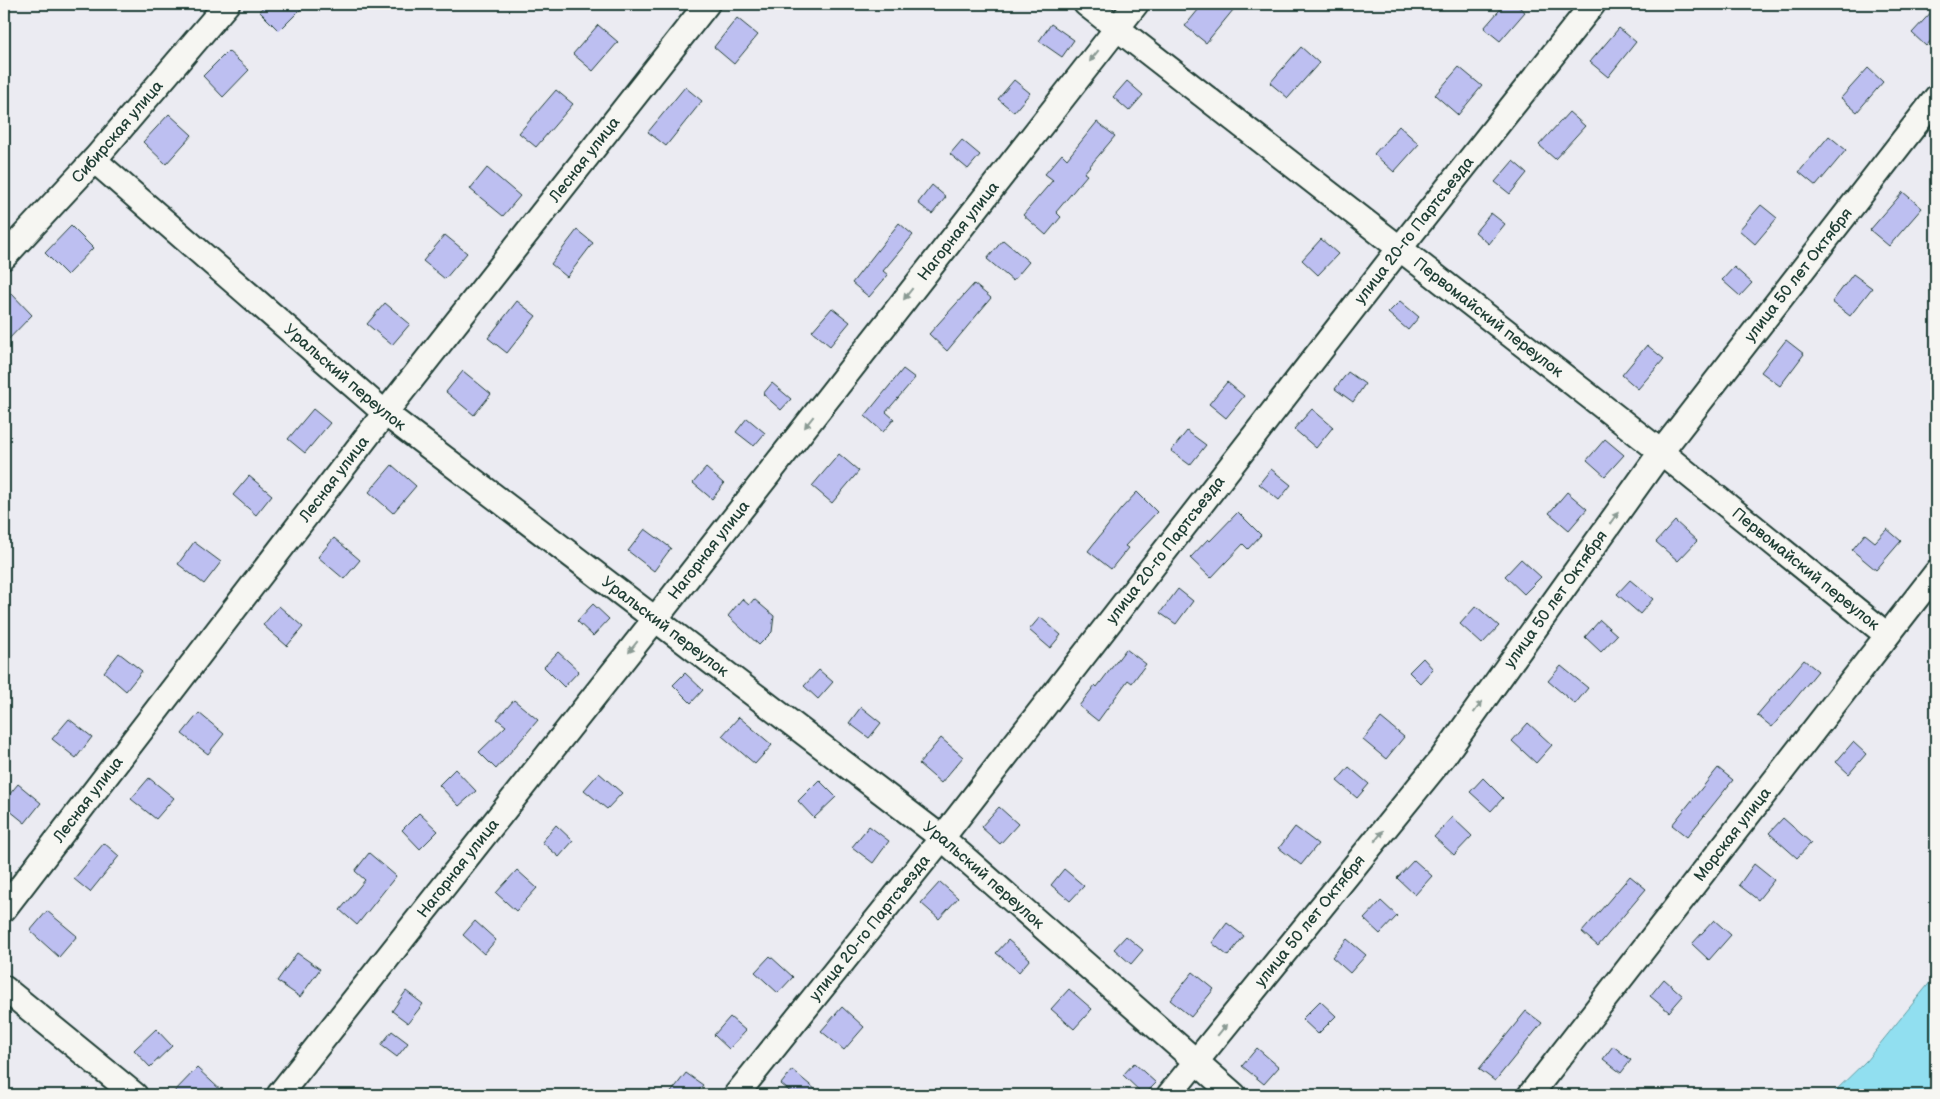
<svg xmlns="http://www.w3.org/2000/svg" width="1940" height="1099" viewBox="0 0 1940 1099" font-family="'Balsamiq Sans',sans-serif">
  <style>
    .water { fill: #91dff0; stroke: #639ea5 }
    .building { fill: #bdbff1; stroke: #1f3d34 }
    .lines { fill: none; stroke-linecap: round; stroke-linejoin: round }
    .minor-casing { stroke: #1f3d34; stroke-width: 28 }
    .minor { stroke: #f6f6f2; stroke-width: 24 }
    .oneway { fill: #8a9a93 }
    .labels { text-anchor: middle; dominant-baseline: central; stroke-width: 5; stroke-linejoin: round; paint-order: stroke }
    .street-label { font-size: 16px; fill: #1f3d34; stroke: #f6f6f2 }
  </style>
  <rect width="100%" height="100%" fill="#ebebf2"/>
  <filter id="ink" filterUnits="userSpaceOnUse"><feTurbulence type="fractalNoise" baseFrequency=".02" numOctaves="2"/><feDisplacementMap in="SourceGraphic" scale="10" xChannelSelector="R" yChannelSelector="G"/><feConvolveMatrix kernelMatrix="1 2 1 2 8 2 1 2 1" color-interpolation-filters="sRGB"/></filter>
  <g filter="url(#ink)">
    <!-- water -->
    <path class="water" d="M 1936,975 L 1936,1095 L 1831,1095 L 1866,1061 Z"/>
    <!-- building -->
    <path class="building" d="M 267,4 L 306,4 L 279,31 L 259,11 Z
      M 1203,4 L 1238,4 L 1206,43 L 1185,26 Z
      M 1505,4 L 1515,4 L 1525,12 L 1500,41 L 1484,28 Z
      M 1936,7 L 1936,35 L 1926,46 L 1912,33 Z
      M 737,18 L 758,35 L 734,64 L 714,47 Z
      M 1051,24 L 1074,40 L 1062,57 L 1039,41 Z
      M 598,25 L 618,42 L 593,71 L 573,54 Z
      M 1619,28 L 1636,42 L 1608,77 L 1590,62 Z
      M 1301,47 L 1319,63 L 1288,98 L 1270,83 Z
      M 228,51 L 249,70 L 223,97 L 203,76 Z
      M 1459,67 L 1482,86 L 1458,115 L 1435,95 Z
      M 1868,68 L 1883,82 L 1857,112 L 1841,98 Z
      M 1014,80 L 1030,93 L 1014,112 L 998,99 Z
      M 1127,81 L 1143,95 L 1129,111 L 1113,97 Z
      M 685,87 L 702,101 L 666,146 L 648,132 Z
      M 556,90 L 573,104 L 536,147 L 519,133 Z
      M 1569,112 L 1585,126 L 1555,159 L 1539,145 Z
      M 169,114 L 192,135 L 166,164 L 143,142 Z
      M 1097,122 L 1115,136 L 1084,173 L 1087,175 L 1056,212 L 1061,217 L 1046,235 L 1023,215 L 1053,180 L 1045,174 L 1062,154 L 1067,159 Z
      M 1399,126 L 1419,144 L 1394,172 L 1374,154 Z
      M 1829,136 L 1846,150 L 1816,186 L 1799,172 Z
      M 962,140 L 980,155 L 968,169 L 950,154 Z
      M 1513,161 L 1527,173 L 1510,194 L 1495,182 Z
      M 487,168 L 520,196 L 503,216 L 470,189 Z
      M 932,185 L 946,197 L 932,214 L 918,203 Z
      M 1903,192 L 1922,208 L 1889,246 L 1870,230 Z
      M 1761,205 L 1777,218 L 1755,244 L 1739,230 Z
      M 1491,213 L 1505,224 L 1489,244 L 1475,232 Z
      M 899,223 L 913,235 L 883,271 L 888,275 L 869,297 L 852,283 Z
      M 71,226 L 93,248 L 67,275 L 45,253 Z
      M 577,230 L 593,243 L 567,277 L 551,264 Z
      M 445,235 L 467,253 L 445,279 L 423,261 Z
      M 1321,239 L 1338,254 L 1318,275 L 1302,260 Z
      M 1003,240 L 1029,262 L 1013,281 L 987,259 Z
      M 1734,267 L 1752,283 L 1740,296 L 1722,280 Z
      M 1853,274 L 1872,288 L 1850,316 L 1832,302 Z
      M 974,284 L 991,298 L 947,351 L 929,334 Z
      M 11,293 L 32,315 L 4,344 L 4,300 Z
      M 517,301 L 536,316 L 507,353 L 488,338 Z
      M 1400,301 L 1419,317 L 1408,330 L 1388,313 Z
      M 385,303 L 410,324 L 392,345 L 367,324 Z
      M 832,308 L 850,322 L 830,346 L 812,331 Z
      M 1786,340 L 1804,354 L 1780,386 L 1761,372 Z
      M 1647,345 L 1664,359 L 1638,389 L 1622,375 Z
      M 903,369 L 915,378 L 886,412 L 894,419 L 883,432 L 865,416 Z
      M 463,371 L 491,394 L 474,415 L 446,392 Z
      M 1348,372 L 1365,384 L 1353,402 L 1335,389 Z
      M 1227,382 L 1244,396 L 1226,418 L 1209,404 Z
      M 772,383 L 791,399 L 781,410 L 763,394 Z
      M 313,409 L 330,423 L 305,453 L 288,439 Z
      M 1312,409 L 1333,427 L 1316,448 L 1294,429 Z
      M 747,418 L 765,433 L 754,446 L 736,432 Z
      M 1187,431 L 1206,445 L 1190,465 L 1171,451 Z
      M 1605,439 L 1624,455 L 1605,476 L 1587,460 Z
      M 839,454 L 859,471 L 832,503 L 812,486 Z
      M 392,465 L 416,486 L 393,513 L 369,492 Z
      M 706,468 L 724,484 L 712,499 L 693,483 Z
      M 1271,469 L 1291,485 L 1279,500 L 1259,484 Z
      M 249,476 L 272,495 L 256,515 L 233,495 Z
      M 1137,492 L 1157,512 L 1125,546 L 1128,548 L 1111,569 L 1088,551 L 1121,509 Z
      M 1567,492 L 1587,509 L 1569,530 L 1549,513 Z
      M 1238,512 L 1261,535 L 1248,549 L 1243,544 L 1211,578 L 1190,558 L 1208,539 L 1210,541 Z
      M 1675,521 L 1697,541 L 1678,561 L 1656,542 Z
      M 645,529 L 671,548 L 654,571 L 628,551 Z
      M 1887,529 L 1901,541 L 1876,570 L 1852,550 L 1865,534 L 1875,542 Z
      M 334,538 L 360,560 L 344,579 L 318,557 Z
      M 194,542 L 221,562 L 204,584 L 178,564 Z
      M 1521,559 L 1541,577 L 1524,594 L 1505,576 Z
      M 1630,580 L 1653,599 L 1640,614 L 1617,594 Z
      M 1178,589 L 1193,601 L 1176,624 L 1160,613 Z
      M 742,599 L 749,605 L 754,599 L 774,616 L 772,632 L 759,645 L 728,616 Z
      M 593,604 L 609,619 L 593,636 L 577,621 Z
      M 279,606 L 303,627 L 287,646 L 263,625 Z
      M 1476,606 L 1499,626 L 1482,644 L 1460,624 Z
      M 1040,617 L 1061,635 L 1050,648 L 1029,630 Z
      M 1600,620 L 1617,635 L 1601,652 L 1585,637 Z
      M 1126,649 L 1146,664 L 1132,683 L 1128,680 L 1098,721 L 1079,706 L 1095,685 L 1097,687 Z
      M 558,652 L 579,671 L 564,687 L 544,667 Z
      M 119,653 L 142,671 L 126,691 L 104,672 Z
      M 1423,658 L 1433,669 L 1420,683 L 1409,672 Z
      M 1804,660 L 1818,671 L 1772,727 L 1757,715 Z
      M 1561,666 L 1588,688 L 1575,704 L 1548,681 Z
      M 819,670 L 833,682 L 818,699 L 804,686 Z
      M 685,673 L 703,690 L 691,703 L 673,685 Z
      M 514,700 L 538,720 L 496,769 L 479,752 L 506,726 L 497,719 Z
      M 861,707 L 881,723 L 869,738 L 849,723 Z
      M 199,713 L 224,734 L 208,754 L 182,734 Z
      M 739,717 L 772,745 L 755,764 L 722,736 Z
      M 1381,718 L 1404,737 L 1386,759 L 1363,740 Z
      M 69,719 L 92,737 L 76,758 L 52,739 Z
      M 1528,723 L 1552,745 L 1536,763 L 1512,741 Z
      M 941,738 L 963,757 L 941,783 L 919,764 Z
      M 1853,742 L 1866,754 L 1849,774 L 1836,762 Z
      M 1349,767 L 1369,784 L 1357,798 L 1337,781 Z
      M 1718,768 L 1733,780 L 1687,837 L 1672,825 Z
      M 455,769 L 476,791 L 459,806 L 439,785 Z
      M 599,773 L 622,793 L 607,809 L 584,790 Z
      M 149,778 L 174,798 L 156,819 L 131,799 Z
      M 1483,778 L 1503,798 L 1491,811 L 1470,792 Z
      M 819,780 L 836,797 L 814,818 L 798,801 Z
      M 18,784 L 41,803 L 25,823 L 4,806 L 4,801 Z
      M 999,807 L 1018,824 L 1000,844 L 981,827 Z
      M 419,813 L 438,831 L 420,849 L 402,830 Z
      M 1452,817 L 1472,836 L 1454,855 L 1434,837 Z
      M 1783,818 L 1811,843 L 1797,858 L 1769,833 Z
      M 556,825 L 573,841 L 559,857 L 542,842 Z
      M 869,826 L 889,841 L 873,863 L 852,847 Z
      M 1295,827 L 1318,844 L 1301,865 L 1279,848 Z
      M 104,843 L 119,856 L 90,892 L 74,879 Z
      M 369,853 L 396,876 L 357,925 L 340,910 L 365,880 L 355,871 Z
      M 1414,860 L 1432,876 L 1415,895 L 1397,878 Z
      M 1754,864 L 1774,880 L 1758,900 L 1739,885 Z
      M 1064,869 L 1084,886 L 1070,901 L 1051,885 Z
      M 517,870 L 537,888 L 516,911 L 496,893 Z
      M 1630,876 L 1646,889 L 1598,946 L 1582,932 Z
      M 940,882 L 958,898 L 939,919 L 921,903 Z
      M 1381,901 L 1397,916 L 1380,934 L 1364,919 Z
      M 47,911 L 77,936 L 59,957 L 30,931 Z
      M 1714,920 L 1731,935 L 1709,960 L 1692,944 Z
      M 475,921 L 496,940 L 484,954 L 463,935 Z
      M 1227,923 L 1244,936 L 1228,956 L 1212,943 Z
      M 1126,936 L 1143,950 L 1131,964 L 1114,949 Z
      M 1347,939 L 1366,955 L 1350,973 L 1332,957 Z
      M 1008,940 L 1030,959 L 1019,972 L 996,953 Z
      M 297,953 L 320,969 L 300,997 L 277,981 Z
      M 770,956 L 793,977 L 778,993 L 755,972 Z
      M 1193,972 L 1214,989 L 1191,1017 L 1170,1000 Z
      M 1664,979 L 1683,996 L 1669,1012 L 1650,996 Z
      M 1069,989 L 1092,1009 L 1074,1029 L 1051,1009 Z
      M 406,991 L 423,1004 L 408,1023 L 392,1011 Z
      M 1320,1001 L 1336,1016 L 1318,1034 L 1302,1019 Z
      M 842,1007 L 864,1027 L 844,1050 L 821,1031 Z
      M 1526,1011 L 1542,1023 L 1495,1081 L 1479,1069 Z
      M 730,1017 L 746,1031 L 729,1049 L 714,1035 Z
      M 156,1029 L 172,1046 L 150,1067 L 134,1050 Z
      M 392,1031 L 408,1043 L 397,1057 L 381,1045 Z
      M 1613,1046 L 1631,1060 L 1621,1073 L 1603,1059 Z
      M 1257,1048 L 1279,1067 L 1264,1084 L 1242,1066 Z
      M 1134,1063 L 1156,1083 L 1144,1095 L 1123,1075 Z
      M 197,1068 L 226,1095 L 171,1095 Z
      M 792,1070 L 822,1095 L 794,1095 L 781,1084 Z
      M 686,1073 L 703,1085 L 695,1095 L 669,1095 Z"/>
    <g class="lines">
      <!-- minor casing -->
      <g class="minor-casing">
        <g id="minor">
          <path id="s1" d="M 1086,4 L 1661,452 L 1887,635"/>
          <path id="s2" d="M 94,160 L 385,413 L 942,838 L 1234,1095"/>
          <path id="s3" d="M 4,257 L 94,160 L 227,4"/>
          <path id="s4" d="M 4,909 L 385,413 L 707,4"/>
          <path d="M 4,988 L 135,1095"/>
          <path id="s5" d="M 279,1095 L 656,618 L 1136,4"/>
          <path id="s6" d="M 736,1095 L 942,838 L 1400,248 L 1593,4"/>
          <path id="s7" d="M 1169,1095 L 1443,757 L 1661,452 L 1936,98"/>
          <path id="s8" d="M 1530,1095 L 1936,573"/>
        </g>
      </g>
      <!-- minor -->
      <use href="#minor" class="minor"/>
    </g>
    <!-- one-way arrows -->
    <defs><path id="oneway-solid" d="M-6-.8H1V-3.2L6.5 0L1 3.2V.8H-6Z" transform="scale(1.25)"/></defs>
    <g class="oneway">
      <use href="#oneway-solid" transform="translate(1094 56) rotate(128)"/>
      <use href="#oneway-solid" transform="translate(908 294) rotate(128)"/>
      <use href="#oneway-solid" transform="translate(809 422) rotate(128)"/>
      <use href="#oneway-solid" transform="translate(1614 518) rotate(-54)"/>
      <use href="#oneway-solid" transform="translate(633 647) rotate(128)"/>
      <use href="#oneway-solid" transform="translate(1478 707) rotate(-54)"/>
      <use href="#oneway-solid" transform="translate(1379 836) rotate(-51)"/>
      <use href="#oneway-solid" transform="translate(1222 1030) rotate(-51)"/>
    </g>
  </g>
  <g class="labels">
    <!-- street labels -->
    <g class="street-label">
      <text stroke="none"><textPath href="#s3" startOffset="169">Сибирская улица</textPath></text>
      <text stroke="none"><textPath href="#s4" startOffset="948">Лесная улица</textPath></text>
      <text stroke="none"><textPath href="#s5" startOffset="1099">Нагорная улица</textPath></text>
      <text stroke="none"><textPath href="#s6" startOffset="1099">улица 20-го Партсъезда</textPath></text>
      <text stroke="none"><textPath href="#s7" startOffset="1034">улица 50 лет Октября</textPath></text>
      <text stroke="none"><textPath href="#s1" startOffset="510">Первомайский переулок</textPath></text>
      <text stroke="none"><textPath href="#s2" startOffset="332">Уральский переулок</textPath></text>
      <text stroke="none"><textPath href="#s4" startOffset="542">Лесная улица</textPath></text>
      <text stroke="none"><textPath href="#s6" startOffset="694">улица 20-го Партсъезда</textPath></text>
      <text stroke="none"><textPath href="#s5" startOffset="694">Нагорная улица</textPath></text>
      <text stroke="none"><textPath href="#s1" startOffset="915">Первомайский переулок</textPath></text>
      <text stroke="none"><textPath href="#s7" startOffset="629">улица 50 лет Октября</textPath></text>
      <text stroke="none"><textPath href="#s2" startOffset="738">Уральский переулок</textPath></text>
      <text stroke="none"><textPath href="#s4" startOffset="138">Лесная улица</textPath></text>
      <text stroke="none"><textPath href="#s8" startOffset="330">Морская улица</textPath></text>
      <text stroke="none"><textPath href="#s5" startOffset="289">Нагорная улица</textPath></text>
      <text stroke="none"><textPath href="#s2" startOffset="1142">Уральский переулок</textPath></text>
      <text stroke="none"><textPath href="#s7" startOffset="224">улица 50 лет Октября</textPath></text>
      <text stroke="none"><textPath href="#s6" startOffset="214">улица 20-го Партсъезда</textPath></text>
    </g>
  </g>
  <!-- margin -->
  <rect width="1940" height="1099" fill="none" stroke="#f6f6f2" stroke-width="20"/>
  <rect x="10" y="10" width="1920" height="1079" fill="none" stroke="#1f3d34" stroke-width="2" filter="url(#ink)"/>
</svg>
